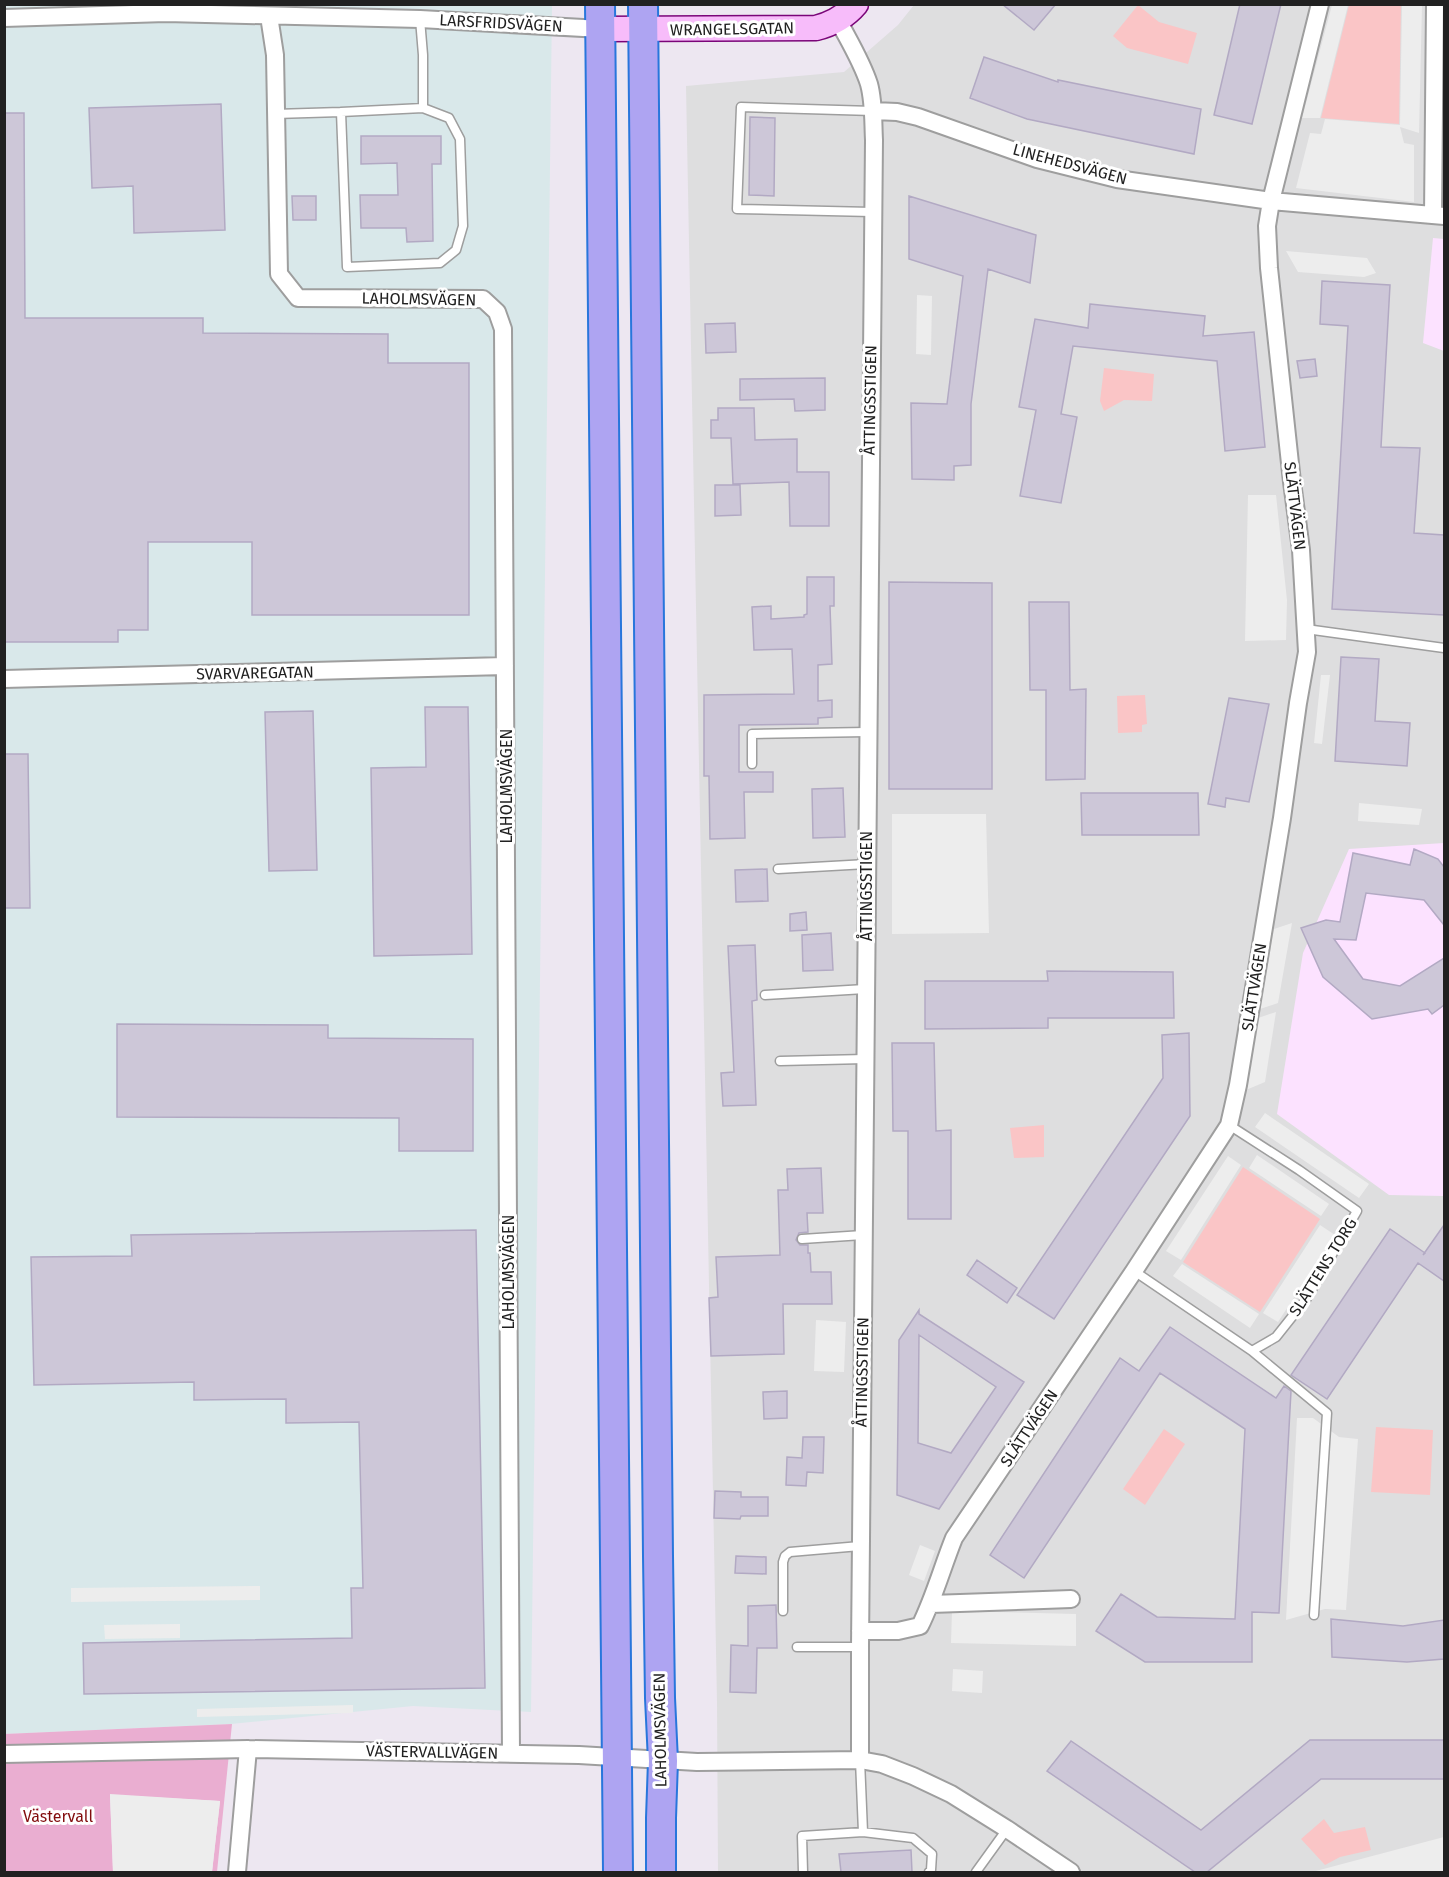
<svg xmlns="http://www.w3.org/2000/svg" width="1449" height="1877" viewBox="0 0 1449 1877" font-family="'Fira Sans',sans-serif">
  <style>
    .residential { fill: #dededf }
    .industrial { fill: #d9e8ea }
    .education { fill: #fce2ff }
    .grass { fill: #eaaed1 }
    .park { fill: #fac5c6 }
    .parking { fill: #ededed }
    .building { fill: #cdc7d8; stroke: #b2a9c3; stroke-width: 1.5; fill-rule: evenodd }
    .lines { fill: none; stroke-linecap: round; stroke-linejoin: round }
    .service-casing { stroke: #9e9e9e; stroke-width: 11 }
    .minor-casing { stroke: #9e9e9e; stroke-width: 20 }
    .secondary-casing { stroke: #7a0578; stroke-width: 27 }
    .trunk-casing { stroke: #2876dc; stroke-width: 32 }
    .service { stroke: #fff; stroke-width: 8 }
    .minor { stroke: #fff; stroke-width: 16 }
    .secondary { stroke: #f7bcfa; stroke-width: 24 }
    .trunk { stroke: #aea4f2; stroke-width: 28 }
    .labels { text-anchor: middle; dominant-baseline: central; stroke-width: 6; stroke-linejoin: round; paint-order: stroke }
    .street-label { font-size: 16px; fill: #212121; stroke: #fff }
    .park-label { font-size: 16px; fill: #820c0d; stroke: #fff }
  </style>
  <rect width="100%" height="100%" fill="#ede7f1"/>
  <!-- residential -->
  <path class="residential" d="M 914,5 L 1444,5 L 1444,1872 L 718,1872 L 717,1702 L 686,86 L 844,72 L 898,25 Z"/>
  <!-- industrial -->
  <path class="industrial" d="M 4,5 L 552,5 L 531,1712 L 413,1706 L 231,1724 L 5,1734 Z"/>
  <!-- education -->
  <path class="education" d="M 1433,238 L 1444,239 L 1444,351 L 1423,343 Z
    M 1444,843 L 1444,1196 L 1389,1195 L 1277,1114 L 1303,953 L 1349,849 Z"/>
  <!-- grass -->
  <path class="grass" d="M 232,1724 L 217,1872 L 212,1872 L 220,1801 L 110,1795 L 113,1872 L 5,1872 L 4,1734 Z"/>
  <!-- park -->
  <path class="park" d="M 1138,5 L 1159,22 L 1197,33 L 1188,64 L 1127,48 L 1113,36 Z
    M 1349,5 L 1401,5 L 1399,124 L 1321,118 Z
    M 1104,368 L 1154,374 L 1152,401 L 1124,400 L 1104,411 L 1100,401 Z
    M 1145,695 L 1147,724 L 1142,725 L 1142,732 L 1118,733 L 1117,696 Z
    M 1044,1125 L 1044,1157 L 1014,1158 L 1010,1128 Z
    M 1243,1167 L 1320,1219 L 1260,1312 L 1183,1262 Z
    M 1376,1427 L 1433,1430 L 1430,1495 L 1371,1492 Z
    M 1164,1429 L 1185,1444 L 1145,1505 L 1123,1489 Z
    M 1324,1819 L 1334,1833 L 1365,1827 L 1371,1850 L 1340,1857 L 1325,1865 L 1301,1839 Z"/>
  <!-- parking -->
  <path class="parking" d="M 1332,5 L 1348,5 L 1320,118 L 1302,118 Z
    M 1402,5 L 1422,5 L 1419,133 L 1400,127 L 1404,143 L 1414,145 L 1414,202 L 1296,188 L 1310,133 L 1321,134 L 1325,119 L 1400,125 Z
    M 1286,251 L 1367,258 L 1376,273 L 1364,277 L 1298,272 Z
    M 917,295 L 932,296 L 931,355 L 916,354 Z
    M 1248,495 L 1276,495 L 1287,600 L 1286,640 L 1245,641 Z
    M 1321,675 L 1330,675 L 1322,744 L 1314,743 Z
    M 1359,803 L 1422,809 L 1419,825 L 1358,821 Z
    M 892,814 L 986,814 L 989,933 L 892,934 Z
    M 1292,923 L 1278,1003 L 1260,1009 L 1274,929 Z
    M 1276,1012 L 1265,1082 L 1246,1090 L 1258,1018 Z
    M 1265,1113 L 1369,1184 L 1359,1198 L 1255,1127 Z
    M 1257,1155 L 1329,1204 L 1321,1216 L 1249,1168 Z
    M 1228,1156 L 1241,1165 L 1181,1260 L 1166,1251 Z
    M 1320,1225 L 1335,1235 L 1278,1322 L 1263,1313 Z
    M 1182,1264 L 1259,1314 L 1250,1328 L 1173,1276 Z
    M 816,1320 L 846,1322 L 844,1372 L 814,1371 Z
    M 1297,1418 L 1313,1418 L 1339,1437 L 1358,1439 L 1346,1610 L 1325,1609 L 1286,1620 Z
    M 920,1545 L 935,1551 L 924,1581 L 909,1575 Z
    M 260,1586 L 260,1600 L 71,1602 L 71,1588 Z
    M 952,1611 L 1076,1614 L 1076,1646 L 951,1643 Z
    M 180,1624 L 180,1638 L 105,1639 L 104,1625 Z
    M 953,1669 L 983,1671 L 982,1693 L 952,1691 Z
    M 353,1705 L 353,1713 L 197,1717 L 197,1709 Z
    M 110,1794 L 220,1801 L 212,1872 L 113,1872 Z
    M 1444,1837 L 1444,1872 L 1312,1872 Z"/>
  <!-- building -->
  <path class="building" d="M 1002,4 L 1056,4 L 1034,30 Z
    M 1240,4 L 1281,4 L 1252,124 L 1214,115 Z
    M 984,57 L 1058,82 L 1058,80 L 1201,109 L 1194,154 L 1027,119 L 970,98 Z
    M 221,104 L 225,230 L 134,233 L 133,186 L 92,188 L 89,108 Z
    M 4,113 L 24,113 L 25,318 L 203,318 L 203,333 L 388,334 L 388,363 L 469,363 L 469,615 L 252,615 L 252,542 L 148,542 L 148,630 L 118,630 L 118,642 L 4,642 Z
    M 750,117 L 775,118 L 774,196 L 749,195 Z
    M 361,136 L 441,136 L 441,164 L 432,164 L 433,241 L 407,242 L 406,228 L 361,228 L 360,195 L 398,195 L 397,163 L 361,164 Z
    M 292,196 L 316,196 L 316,220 L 293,220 Z
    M 909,196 L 1036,235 L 1030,283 L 988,269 L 971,404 L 971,465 L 954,466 L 954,480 L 912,479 L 911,403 L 947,404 L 963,276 L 909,259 Z
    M 1322,281 L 1390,285 L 1381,447 L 1420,448 L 1414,533 L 1444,535 L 1444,615 L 1332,609 L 1348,326 L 1320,324 Z
    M 1090,304 L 1205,316 L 1203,336 L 1254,332 L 1265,447 L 1225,451 L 1217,361 L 1073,346 L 1061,414 L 1077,417 L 1061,503 L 1020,496 L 1036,410 L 1019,407 L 1035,319 L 1088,328 Z
    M 735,323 L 736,352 L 706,353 L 705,324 Z
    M 1315,359 L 1317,376 L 1300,378 L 1297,361 Z
    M 825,378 L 825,410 L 795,411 L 794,399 L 740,400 L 740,379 Z
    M 718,408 L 754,408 L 755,440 L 797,439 L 797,472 L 829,472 L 829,526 L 790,526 L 789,482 L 733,484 L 731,438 L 711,438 L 711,420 L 718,420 Z
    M 715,485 L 740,485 L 741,515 L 715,516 Z
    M 807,577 L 834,577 L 834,606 L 830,606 L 832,664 L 818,665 L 818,701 L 832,700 L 832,717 L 818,718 L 818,724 L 739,725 L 739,772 L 773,772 L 773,792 L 744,792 L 745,838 L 710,839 L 709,776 L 704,776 L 704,695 L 794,694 L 792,649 L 754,650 L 752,607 L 771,606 L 771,619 L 804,617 L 804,615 L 807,614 Z
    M 889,582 L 992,583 L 992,789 L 889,789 Z
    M 1029,602 L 1069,602 L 1070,690 L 1086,689 L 1085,779 L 1046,780 L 1046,690 L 1030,690 Z
    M 1341,657 L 1379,659 L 1375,721 L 1410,723 L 1407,766 L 1335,761 Z
    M 1229,698 L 1269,704 L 1249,802 L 1226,798 L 1225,807 L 1208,804 Z
    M 425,707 L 468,707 L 472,954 L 374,956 L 371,768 L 426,767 Z
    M 313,711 L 317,870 L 269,871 L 265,712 Z
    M 4,754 L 28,754 L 30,908 L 4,908 Z
    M 843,788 L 845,837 L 813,838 L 812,789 Z
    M 1081,793 L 1198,793 L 1199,835 L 1082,835 Z
    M 1414,849 L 1438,859 L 1444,867 L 1444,925 L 1424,900 L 1366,893 L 1356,940 L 1334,939 L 1363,979 L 1400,986 L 1444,958 L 1444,1005 L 1432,1014 L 1428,1009 L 1372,1019 L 1323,977 L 1301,928 L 1326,920 L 1340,922 L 1353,853 L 1410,865 Z
    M 767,869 L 768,901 L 736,902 L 735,870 Z
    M 806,912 L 807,930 L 790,931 L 790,914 Z
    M 831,933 L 833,970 L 803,971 L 802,935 Z
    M 755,945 L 757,1000 L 752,1001 L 756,1105 L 723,1106 L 721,1073 L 734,1072 L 728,946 Z
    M 1047,971 L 1173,972 L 1174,1018 L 1048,1018 L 1048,1028 L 925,1029 L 925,981 L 1048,981 Z
    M 117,1024 L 328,1025 L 328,1038 L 473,1039 L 473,1151 L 399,1151 L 399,1118 L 117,1117 Z
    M 1189,1033 L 1190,1116 L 1054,1319 L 1017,1295 L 1163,1078 L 1162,1035 Z
    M 892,1043 L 934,1043 L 936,1131 L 951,1130 L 951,1219 L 908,1219 L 908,1131 L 893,1131 Z
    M 821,1168 L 823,1213 L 807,1213 L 808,1232 L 799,1233 L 796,1240 L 800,1245 L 808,1245 L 808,1253 L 810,1253 L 811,1272 L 831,1272 L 832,1304 L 783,1304 L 784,1354 L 711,1356 L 709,1298 L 718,1297 L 716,1257 L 780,1255 L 778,1190 L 788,1190 L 787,1169 Z
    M 1444,1225 L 1444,1281 L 1418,1263 L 1327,1399 L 1291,1375 L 1390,1229 L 1425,1253 L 1423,1255 Z
    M 476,1230 L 485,1688 L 84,1694 L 83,1643 L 352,1638 L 351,1588 L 363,1588 L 359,1422 L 286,1423 L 286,1399 L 194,1400 L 194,1382 L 34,1385 L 31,1257 L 132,1256 L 131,1235 Z
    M 977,1260 L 1017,1288 L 1007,1303 L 967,1275 Z
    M 919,1310 L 919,1314 L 1024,1382 L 939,1509 L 897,1495 L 899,1340 ZM 919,1335 L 996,1387 L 951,1453 L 918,1443 Z
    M 1170,1327 L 1276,1398 L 1284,1386 L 1291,1391 L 1279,1613 L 1252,1612 L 1252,1662 L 1145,1662 L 1096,1631 L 1121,1594 L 1157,1617 L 1235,1619 L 1245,1429 L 1160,1373 L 1024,1578 L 990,1555 L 1120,1358 L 1139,1371 Z
    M 787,1391 L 787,1418 L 764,1419 L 763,1392 Z
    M 803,1437 L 824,1437 L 823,1473 L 807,1472 L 806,1486 L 786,1485 L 787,1457 L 802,1458 Z
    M 715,1491 L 741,1492 L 741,1497 L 768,1497 L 768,1516 L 741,1516 L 740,1519 L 714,1518 Z
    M 736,1556 L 766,1557 L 766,1574 L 735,1573 Z
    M 776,1605 L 777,1648 L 757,1648 L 756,1693 L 730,1692 L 731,1645 L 748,1646 L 748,1606 Z
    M 1331,1619 L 1403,1626 L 1444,1620 L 1444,1659 L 1407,1662 L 1332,1657 Z
    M 1310,1740 L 1444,1740 L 1444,1779 L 1321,1779 L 1207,1872 L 1195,1872 L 1047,1771 L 1071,1741 L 1201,1830 Z
    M 911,1850 L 912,1872 L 841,1872 L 839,1854 Z"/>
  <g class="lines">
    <!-- service casing -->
    <g class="service-casing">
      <path id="service" d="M 420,19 L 423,55 L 423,108 L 449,118 L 460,139 L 463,226 L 456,250 L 440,263 L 347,267 L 341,112 L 423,108
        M 275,114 L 341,112
        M 872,212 L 737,209 L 741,107 L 873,111
        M 1306,629 L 1444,648
        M 752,764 L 752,734 L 867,732
        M 778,869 L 867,864
        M 765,995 L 865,989
        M 780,1061 L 865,1059
        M 802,1239 L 863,1235
        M 1134,1271 L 1252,1351 L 1276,1337 L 1307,1298 L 1357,1211 L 1299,1170 L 1229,1125
        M 1252,1351 L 1327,1413 L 1314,1615
        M 783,1611 L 783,1562 L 785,1556 L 790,1552 L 860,1546
        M 797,1647 L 860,1647
        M 860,1760 L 863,1832
        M 803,1872 L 802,1836 L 863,1832 L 913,1838 L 932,1854 L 931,1870 L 929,1872
        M 976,1872 L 1007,1829"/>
    </g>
    <!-- minor casing -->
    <g class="minor-casing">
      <path id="minor" d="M 269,16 L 275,55 L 279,274 L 298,298 L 483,299 L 497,312 L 503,329 L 511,1754
        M 4,18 L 166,13 L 420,19 L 601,29
        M 838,20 C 849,41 862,62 869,84 C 874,102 873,122 874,140 L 860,1647 L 860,1760
        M 873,111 L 897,112 L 918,117 L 1037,159 L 1117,179 L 1271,201 L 1444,216
        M 1433,215 L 1435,4
        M 4,679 L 505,666
        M 931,1604 L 1071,1599
        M 860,1631 L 898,1631 L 920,1626 C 934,1598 942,1568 954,1538 L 1134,1271 L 1229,1125 L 1238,1085 L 1282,818 L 1298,703 L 1307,652 L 1301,550 L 1292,482 L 1269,268 L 1267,226 L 1271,201 L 1320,4
        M 4,1754 L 248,1749 L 579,1755 L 697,1762 L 860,1760 L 882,1764 L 913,1776 L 951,1794 L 1007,1829 L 1071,1872
        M 237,1872 L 248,1749"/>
    </g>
    <!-- secondary casing -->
    <g class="secondary-casing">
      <path id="secondary" d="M 601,29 L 816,28 C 832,24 845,17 856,4"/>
    </g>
    <!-- trunk casing -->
    <g class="trunk-casing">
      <path id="trunk" d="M 600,4 L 618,1872
        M 643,4 L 658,1556 L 660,1698 L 663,1761 L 661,1818 L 661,1872"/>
    </g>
    <!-- service -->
    <use href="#service" class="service"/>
    <!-- minor -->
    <use href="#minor" class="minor"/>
    <!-- secondary -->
    <use href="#secondary" class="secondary"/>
    <!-- trunk -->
    <use href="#trunk" class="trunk"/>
  </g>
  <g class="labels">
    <!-- street labels -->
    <g class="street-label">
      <text transform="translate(501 23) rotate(3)">LARSFRIDSVÄGEN</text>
      <text transform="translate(732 29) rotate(-1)">WRANGELSGATAN</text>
      <text transform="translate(1070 164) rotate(15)">LINEHEDSVÄGEN</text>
      <text transform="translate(419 299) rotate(1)">LAHOLMSVÄGEN</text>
      <text transform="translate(870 400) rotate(-89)">ÅTTINGSSTIGEN</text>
      <text transform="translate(1295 506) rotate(83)">SLÄTTVÄGEN</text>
      <text transform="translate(255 673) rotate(-1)">SVARVAREGATAN</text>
      <text transform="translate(506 786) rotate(-90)">LAHOLMSVÄGEN</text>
      <text transform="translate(866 886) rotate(-90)">ÅTTINGSSTIGEN</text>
      <text transform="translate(1254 987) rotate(-81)">SLÄTTVÄGEN</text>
      <text transform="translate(1323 1267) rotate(-58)">SLÄTTENS TORG</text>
      <text transform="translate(508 1272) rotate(-90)">LAHOLMSVÄGEN</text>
      <text transform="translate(862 1372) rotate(-89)">ÅTTINGSSTIGEN</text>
      <text transform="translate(1029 1428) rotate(-56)">SLÄTTVÄGEN</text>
      <text transform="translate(660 1730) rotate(-91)">LAHOLMSVÄGEN</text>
      <text transform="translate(432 1752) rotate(1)">VÄSTERVALLVÄGEN</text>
    </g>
    <!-- park labels -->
    <g class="park-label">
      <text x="58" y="1816">Västervall</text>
    </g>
  </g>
  <!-- border -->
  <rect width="1449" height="1877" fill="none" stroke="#212121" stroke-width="12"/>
</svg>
